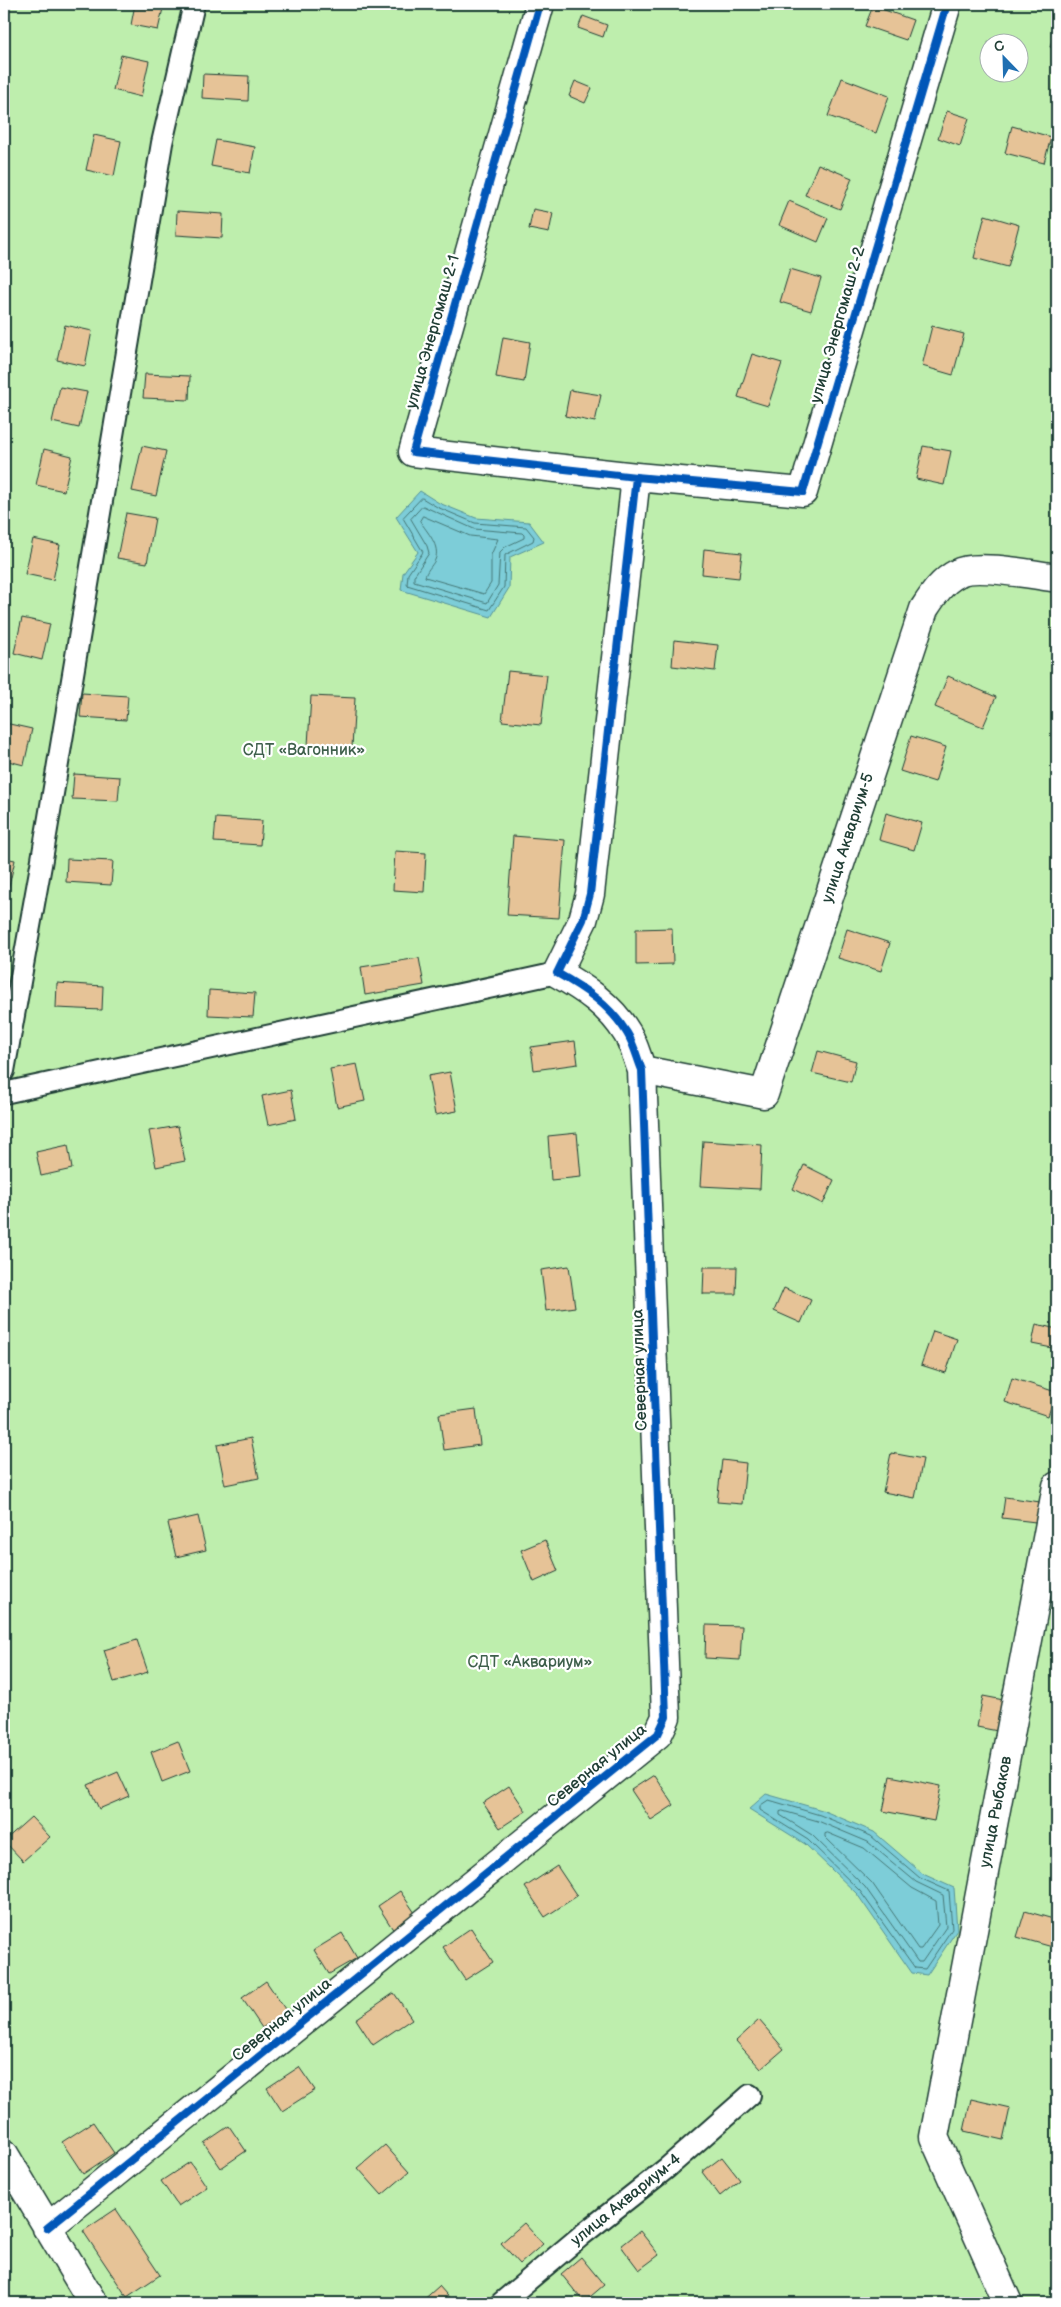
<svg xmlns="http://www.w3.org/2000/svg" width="1061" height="2307" viewBox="0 0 1061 2307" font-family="'Balsamiq Sans',sans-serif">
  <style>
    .green { fill: #beeead; stroke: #6e9670; fill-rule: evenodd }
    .water { fill: #7dcdd8; stroke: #579396 }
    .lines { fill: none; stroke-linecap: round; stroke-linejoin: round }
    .shore { stroke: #457776; stroke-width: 1 }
    .building { fill: #e6c397; stroke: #1f3d34 }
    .service-casing { stroke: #1f3d34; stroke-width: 24 }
    .minor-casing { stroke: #1f3d34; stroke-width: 31 }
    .service { stroke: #fff; stroke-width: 20 }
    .minor { stroke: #fff; stroke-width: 28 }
    .cycleway-casing { stroke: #fff; stroke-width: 11 }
    .cycleway { stroke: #0057b8; stroke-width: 8 }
    .labels { text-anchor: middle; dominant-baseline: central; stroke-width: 4.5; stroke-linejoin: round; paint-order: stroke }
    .street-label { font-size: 16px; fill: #1f3d34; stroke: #fff }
    .park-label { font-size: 16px; fill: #3f604c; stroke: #fff }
  </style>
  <rect width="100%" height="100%" fill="#fff"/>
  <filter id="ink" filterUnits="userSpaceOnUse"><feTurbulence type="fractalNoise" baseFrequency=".02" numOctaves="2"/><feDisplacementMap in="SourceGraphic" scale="10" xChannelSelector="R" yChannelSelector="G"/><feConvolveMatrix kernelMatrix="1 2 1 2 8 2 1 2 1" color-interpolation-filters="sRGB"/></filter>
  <g filter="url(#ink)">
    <!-- green -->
    <path class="green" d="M 4,4 L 1057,4 L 1057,2303 L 4,2303 ZM 988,42 L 1018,42 L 1018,72 L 988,72 Z"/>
    <!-- water -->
    <path class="water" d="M 420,491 L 439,503 L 476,518 L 529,522 L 544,542 L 510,557 L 509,588 L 491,617 L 401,590 L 403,573 L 418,552 L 396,517 Z
      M 766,1794 L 822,1810 L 874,1832 L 923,1874 L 954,1888 L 957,1930 L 927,1975 L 912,1973 L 857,1894 L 805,1844 L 749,1809 Z"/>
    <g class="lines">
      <!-- shore -->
      <path class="shore" d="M 422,498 L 437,507 L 475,523 L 526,527 L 534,537 L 533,541 L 505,555 L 504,587 L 489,610 L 407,585 L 408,574 L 423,552 L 403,518 Z
        M 423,506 L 474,529 L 522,533 L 524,535 L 524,538 L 505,547 L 500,552 L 498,585 L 487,603 L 414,581 L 414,576 L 429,553 L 427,546 L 411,519 Z
        M 423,516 L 470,536 L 498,539 L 491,555 L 491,583 L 484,594 L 425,577 C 426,571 432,566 435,560 C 441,546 427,532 420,521 Z
        M 769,1800 L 820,1815 L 871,1836 L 920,1878 L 949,1891 L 952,1929 L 925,1969 L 915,1968 L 860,1891 L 808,1840 L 760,1810 L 760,1806 Z
        M 783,1811 L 818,1821 L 868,1842 L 916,1882 L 943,1895 L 946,1927 L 922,1962 L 918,1962 L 865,1887 L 812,1835 L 780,1815 L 780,1812 Z
        M 828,1833 L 864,1848 L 912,1888 L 936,1901 L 938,1925 L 921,1949 L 918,1949 L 872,1883 L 825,1837 L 825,1834 Z"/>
    </g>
    <!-- building -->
    <path class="building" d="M 135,4 L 164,4 L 158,30 L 131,25 Z
      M 873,6 L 913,20 L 906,40 L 865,26 Z
      M 583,16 L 607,25 L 603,37 L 578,28 Z
      M 1057,22 L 1057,49 L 1050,47 Z
      M 121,55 L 149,61 L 141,97 L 113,90 Z
      M 203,74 L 249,76 L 248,101 L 202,98 Z
      M 842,78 L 889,96 L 876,133 L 828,116 Z
      M 575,81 L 592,88 L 585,103 L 569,96 Z
      M 947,111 L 969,118 L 960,146 L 938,138 Z
      M 1012,126 L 1051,137 L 1044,163 L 1005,153 Z
      M 94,135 L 121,141 L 114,176 L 86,170 Z
      M 216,140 L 255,147 L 250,173 L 211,166 Z
      M 818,164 L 852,178 L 840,209 L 805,195 Z
      M 789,201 L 828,218 L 818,242 L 779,225 Z
      M 533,209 L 553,213 L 549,233 L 529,229 Z
      M 177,211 L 223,214 L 222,238 L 176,235 Z
      M 985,215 L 1019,225 L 1008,267 L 974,258 Z
      M 790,269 L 821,278 L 811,311 L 780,302 Z
      M 65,325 L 92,331 L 85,366 L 57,360 Z
      M 932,326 L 964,334 L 953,375 L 922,366 Z
      M 503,337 L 530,342 L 524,382 L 496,377 Z
      M 752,354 L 782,363 L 768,406 L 738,397 Z
      M 145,374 L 190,376 L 189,400 L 143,398 Z
      M 60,387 L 87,392 L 79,428 L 52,422 Z
      M 570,390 L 601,395 L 595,422 L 565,416 Z
      M 142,446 L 166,451 L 156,496 L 132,491 Z
      M 923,446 L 951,451 L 944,485 L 916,479 Z
      M 44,449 L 72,456 L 64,491 L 36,485 Z
      M 126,513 L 155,518 L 147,563 L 117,558 Z
      M 33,539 L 60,545 L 53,580 L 25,574 Z
      M 704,549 L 742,553 L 739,578 L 702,574 Z
      M 22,618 L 50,624 L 42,660 L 14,653 Z
      M 674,640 L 718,645 L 715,671 L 672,666 Z
      M 508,671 L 547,675 L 541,725 L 502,721 Z
      M 948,676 L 996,697 L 983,727 L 935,707 Z
      M 82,693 L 128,696 L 126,720 L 80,717 Z
      M 311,696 L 355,698 L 352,747 L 308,745 Z
      M 5,723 L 32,729 L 24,765 L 4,760 Z
      M 911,736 L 946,747 L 935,782 L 900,771 Z
      M 74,774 L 120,777 L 118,801 L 72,799 Z
      M 886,813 L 922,823 L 914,850 L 879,840 Z
      M 216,818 L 262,821 L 260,845 L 214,842 Z
      M 513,836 L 565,840 L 559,918 L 507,915 Z
      M 395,851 L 426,853 L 424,892 L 393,890 Z
      M 4,858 L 15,860 L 7,895 L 4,895 Z
      M 67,859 L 113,861 L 111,885 L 66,882 Z
      M 672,928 L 673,964 L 636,965 L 636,929 Z
      M 847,929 L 890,943 L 881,971 L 838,958 Z
      M 419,958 L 424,985 L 365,995 L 361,967 Z
      M 57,983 L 103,986 L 102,1010 L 56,1008 Z
      M 209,990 L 255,993 L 253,1017 L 208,1015 Z
      M 575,1041 L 578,1064 L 534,1070 L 531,1047 Z
      M 818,1051 L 856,1061 L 851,1082 L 812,1073 Z
      M 357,1064 L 365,1101 L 337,1107 L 330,1069 Z
      M 450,1072 L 457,1111 L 435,1115 L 428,1076 Z
      M 291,1090 L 296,1119 L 268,1125 L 262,1096 Z
      M 178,1126 L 185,1161 L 156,1167 L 149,1131 Z
      M 577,1133 L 581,1177 L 551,1180 L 548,1136 Z
      M 703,1141 L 762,1145 L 760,1189 L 700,1186 Z
      M 68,1145 L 72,1169 L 41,1176 L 36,1152 Z
      M 804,1165 L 834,1180 L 823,1204 L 793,1189 Z
      M 569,1266 L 575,1307 L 546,1311 L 541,1270 Z
      M 704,1267 L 737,1267 L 736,1294 L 703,1294 Z
      M 784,1288 L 811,1300 L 801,1323 L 774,1311 Z
      M 1036,1324 L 1057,1329 L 1057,1349 L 1032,1344 Z
      M 933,1331 L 957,1339 L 946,1373 L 921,1365 Z
      M 1012,1378 L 1056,1392 L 1048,1416 L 1005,1402 Z
      M 476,1409 L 480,1445 L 444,1450 L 439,1414 Z
      M 251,1438 L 259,1478 L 225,1485 L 217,1445 Z
      M 891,1453 L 923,1459 L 915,1498 L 883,1492 Z
      M 722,1460 L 746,1463 L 742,1504 L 717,1502 Z
      M 1005,1497 L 1047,1503 L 1044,1523 L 1002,1518 Z
      M 198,1516 L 206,1550 L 176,1557 L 168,1523 Z
      M 545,1540 L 558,1571 L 534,1582 L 521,1550 Z
      M 706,1625 L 742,1626 L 740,1660 L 705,1658 Z
      M 137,1640 L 148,1672 L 114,1682 L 104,1650 Z
      M 983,1696 L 1014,1702 L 1008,1733 L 977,1727 Z
      M 178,1741 L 190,1771 L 162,1782 L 151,1752 Z
      M 118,1772 L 129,1796 L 99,1809 L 88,1785 Z
      M 654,1775 L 674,1805 L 651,1820 L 631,1790 Z
      M 890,1776 L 941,1786 L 934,1821 L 883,1811 Z
      M 509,1786 L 526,1811 L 500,1828 L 483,1803 Z
      M 31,1817 L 50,1837 L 23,1861 L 4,1841 Z
      M 557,1866 L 577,1896 L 545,1917 L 525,1887 Z
      M 400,1891 L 417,1916 L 394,1931 L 378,1906 Z
      M 1025,1911 L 1057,1920 L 1056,1948 L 1017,1937 Z
      M 471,1928 L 493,1962 L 465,1980 L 443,1947 Z
      M 342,1933 L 357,1958 L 329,1974 L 314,1950 Z
      M 266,1981 L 287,2012 L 262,2028 L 242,1998 Z
      M 394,1993 L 412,2019 L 373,2045 L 356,2019 Z
      M 759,2020 L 784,2049 L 761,2069 L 736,2041 Z
      M 299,2067 L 315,2090 L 282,2111 L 267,2088 Z
      M 971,2099 L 1010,2108 L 1003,2140 L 964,2131 Z
      M 93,2122 L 114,2153 L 83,2174 L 62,2142 Z
      M 229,2126 L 246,2151 L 221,2168 L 204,2143 Z
      M 385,2145 L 409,2172 L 382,2195 L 358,2168 Z
      M 722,2157 L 740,2180 L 720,2196 L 702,2172 Z
      M 190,2162 L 207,2187 L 178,2206 L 161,2181 Z
      M 116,2209 L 160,2275 L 127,2297 L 83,2231 Z
      M 524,2223 L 543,2244 L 520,2264 L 501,2243 Z
      M 640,2231 L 659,2255 L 639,2270 L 621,2246 Z
      M 581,2257 L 604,2285 L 584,2302 L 561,2274 Z
      M 439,2286 L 454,2303 L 420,2303 Z"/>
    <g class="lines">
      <!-- service casing -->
      <g class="service-casing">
        <path id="service" d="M 4,1071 L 41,865 L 162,143 L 194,4
          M 4,1093 L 557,973
          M 501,2303 L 582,2235 L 667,2168 L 750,2095"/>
      </g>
      <!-- minor casing -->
      <g class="minor-casing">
        <path id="minor" d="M 540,4 L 413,452 L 636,477 L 803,492 L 947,4
          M 642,1070 L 764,1094 L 924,609 C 933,595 942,581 958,573 C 974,563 1036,575 1057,578
          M 4,2154 L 93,2303
          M 47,2228 L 658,1734 L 666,1717 L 642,1070 C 637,1058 634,1044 627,1033 C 610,1005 584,988 557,973 L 583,920 L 590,894 L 636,477
          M 1008,2303 L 934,2137 L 1057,1486"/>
      </g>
      <!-- service -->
      <use href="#service" class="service"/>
      <!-- minor -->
      <use href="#minor" class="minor"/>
      <!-- cycleway casing -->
      <g class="cycleway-casing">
        <path id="cycleway" d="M 540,4 L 413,452 L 636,477 L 803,492 L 947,4
          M 47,2228 L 658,1734 L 666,1717 L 642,1070 C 637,1058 634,1044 627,1033 C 610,1005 584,988 557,973 L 583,920 L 590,894 L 636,477"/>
      </g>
      <!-- cycleway -->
      <use href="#cycleway" class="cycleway"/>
    </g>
  </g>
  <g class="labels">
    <!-- street labels -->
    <g class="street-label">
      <text transform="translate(838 325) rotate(-74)">улица Энергомаш 2-2</text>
      <text transform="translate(433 332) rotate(-74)">улица Энергомаш 2-1</text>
      <text transform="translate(848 838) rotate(-72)">улица Аквариум-5</text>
      <text transform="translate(640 1370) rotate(-92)">Северная улица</text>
      <text transform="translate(597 1766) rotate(-39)">Северная улица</text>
      <text transform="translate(996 1812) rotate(-79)">улица Рыбаков</text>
      <text transform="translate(282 2020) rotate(-39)">Северная улица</text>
      <text transform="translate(626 2200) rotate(-39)">улица Аквариум-4</text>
    </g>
    <!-- park labels -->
    <g class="park-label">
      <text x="304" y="750">СДТ «Вагонник»</text>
      <text x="530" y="1662">СДТ «Аквариум»</text>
    </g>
  </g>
  <!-- margin -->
  <rect width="1061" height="2307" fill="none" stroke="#fff" stroke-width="20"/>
  <rect x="10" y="10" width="1041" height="2287" fill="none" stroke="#1f3d34" stroke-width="2" filter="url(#ink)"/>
  <!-- north arrow -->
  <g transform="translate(1004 58) rotate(337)"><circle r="24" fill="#ffffff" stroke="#a5b1ae"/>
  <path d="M0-4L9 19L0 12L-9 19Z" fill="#1f6fb2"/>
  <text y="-8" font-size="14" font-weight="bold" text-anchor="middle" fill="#1f3d34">С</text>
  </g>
</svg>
